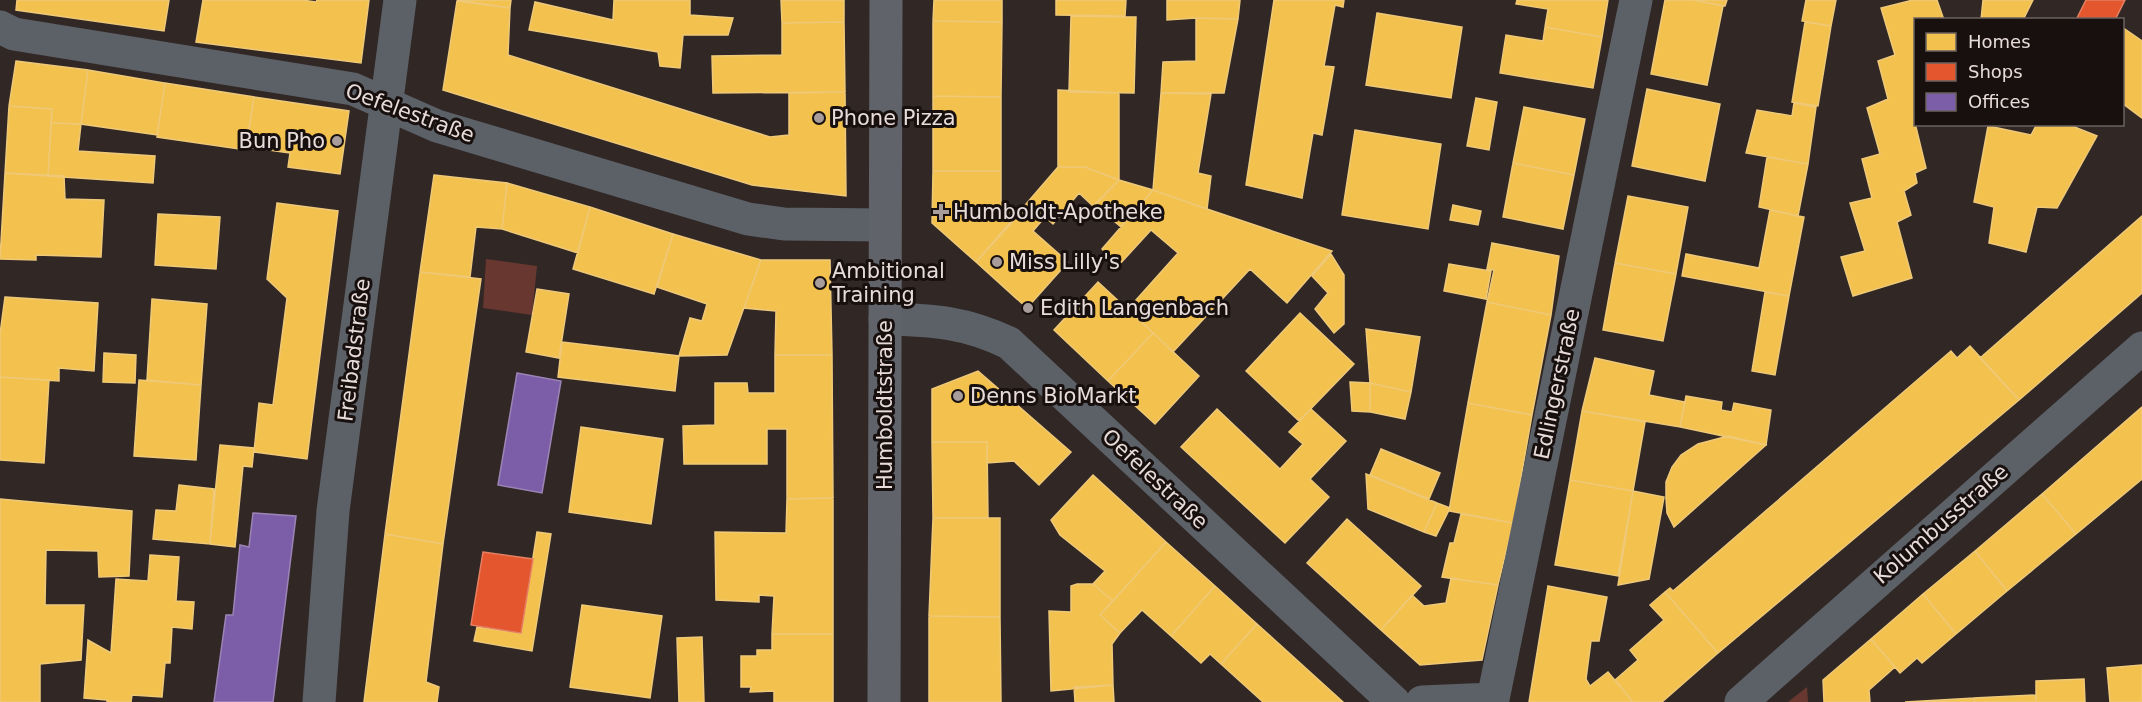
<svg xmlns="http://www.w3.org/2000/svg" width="2142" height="702" viewBox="0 0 2142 702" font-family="'DejaVu Sans',sans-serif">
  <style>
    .green { fill: #683830 }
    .homes { fill: #f2c14e; stroke: #efc978; stroke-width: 1.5 }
    .shops { fill: #e4572e; stroke: #e57f62; stroke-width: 1.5 }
    .offices { fill: #7b5ea7; stroke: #9c84b6; stroke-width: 1.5 }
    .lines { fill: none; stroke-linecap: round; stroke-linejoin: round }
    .minor { stroke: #5c6168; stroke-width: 33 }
    .secondary { stroke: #60646a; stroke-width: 33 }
    .poi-dot { fill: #a89d9b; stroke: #18100f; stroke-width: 2 }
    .labels { text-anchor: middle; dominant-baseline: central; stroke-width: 6; stroke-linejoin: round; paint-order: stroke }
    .street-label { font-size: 21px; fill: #e8dcda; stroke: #18100f }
    .poi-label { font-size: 21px; fill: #e8dcda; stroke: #18100f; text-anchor: start }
  </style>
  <rect width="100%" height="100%" fill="#312826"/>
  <!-- green -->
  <path class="green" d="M 486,259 L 537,266 L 532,315 L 483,308 Z
    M 1807,687 L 1808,702 L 1788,702 Z"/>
  <!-- homes -->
  <path class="homes" d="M 17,0 L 169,0 L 164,31 L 16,10 Z
    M 203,0 L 302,0 L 316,2 L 317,0 L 369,0 L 361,63 L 196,42 Z
    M 457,0 L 511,0 L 510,8 Z
    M 614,0 L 690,0 L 690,15 L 733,18 L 728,35 L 683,35 L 680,68 L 660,66 L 658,52 L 529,30 L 535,2 L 613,20 Z
    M 781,0 L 844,0 L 844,22 L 782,23 Z
    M 934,0 L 1002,0 L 1002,22 L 933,21 Z
    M 1056,0 L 1126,0 L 1125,16 L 1056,15 Z
    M 1167,0 L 1240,0 L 1238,19 L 1196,18 L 1167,20 Z
    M 1274,0 L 1344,0 L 1343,7 L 1335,5 L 1324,66 L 1334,67 L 1322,135 L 1313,133 L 1302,198 L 1246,185 Z
    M 1517,0 L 1608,0 L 1602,37 L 1545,27 L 1548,9 L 1516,4 Z
    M 1665,0 L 1693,0 L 1723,6 L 1707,85 L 1651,74 Z
    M 1693,0 L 1727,0 L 1725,6 Z
    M 1806,0 L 1836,0 L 1831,26 L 1802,21 Z
    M 1913,0 L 1937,0 L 1944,20 L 1916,20 L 1916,119 L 1914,119 L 1926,168 L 1915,173 L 1917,183 L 1904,191 L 1911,215 L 1897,222 L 1912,278 L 1853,296 L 1841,257 L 1865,251 L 1850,203 L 1872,198 L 1862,159 L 1880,154 L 1867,108 L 1888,99 L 1878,61 L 1895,55 L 1881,8 Z
    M 1983,0 L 2033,0 L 2023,20 L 1981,20 Z
    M 457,1 L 510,8 L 508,55 L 770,137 L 789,135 L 789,93 L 845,92 L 846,196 L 752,185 L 443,90 Z
    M 1377,13 L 1462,27 L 1451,98 L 1366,85 Z
    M 1071,16 L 1136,17 L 1134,93 L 1069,92 Z
    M 1196,18 L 1238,19 L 1224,93 L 1161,93 L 1163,62 L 1196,61 Z
    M 933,21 L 1002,22 L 1001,97 L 933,96 Z
    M 844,22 L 845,92 L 713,93 L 712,56 L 782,55 L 782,23 Z
    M 1805,22 L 1831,26 L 1818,106 L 1792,102 Z
    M 1545,27 L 1602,37 L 1593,88 L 1500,73 L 1506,35 L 1543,41 Z
    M 2122,27 L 2142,41 L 2142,118 L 2122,103 Z
    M 16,61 L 88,70 L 81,124 L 51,123 L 52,109 L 9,106 Z
    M 88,70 L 165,83 L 157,135 L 81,124 Z
    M 165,83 L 254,97 L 246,150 L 157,137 Z
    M 1647,89 L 1720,104 L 1705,181 L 1632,166 Z
    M 1058,90 L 1119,93 L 1119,180 L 1085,167 L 1058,167 Z
    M 1161,93 L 1211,94 L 1198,173 L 1211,176 L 1207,209 L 1153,190 Z
    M 933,96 L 1001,97 L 1001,171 L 933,171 Z
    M 254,97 L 349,111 L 340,174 L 288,167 L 290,153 L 246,147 Z
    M 1476,98 L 1497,102 L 1489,150 L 1467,146 Z
    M 1794,103 L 1816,107 L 1808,164 L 1746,153 L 1757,110 L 1792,116 Z
    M 9,106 L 52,109 L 48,176 L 5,173 Z
    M 1524,107 L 1585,119 L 1574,175 L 1513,163 Z
    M 51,123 L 81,124 L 78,151 L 155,156 L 153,183 L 48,176 Z
    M 2037,124 L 2067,124 L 2097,136 L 2057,208 L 2037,207 L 2026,252 L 1989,243 L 1994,207 L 1974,202 L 1988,126 L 2031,135 Z
    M 1355,130 L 1441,144 L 1428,229 L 1342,215 Z
    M 1767,157 L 1808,164 L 1798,216 L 1759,207 Z
    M 1513,163 L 1574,175 L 1563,229 L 1503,217 Z
    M 1058,167 L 1085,167 L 1119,180 L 1093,206 L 1079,193 L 1053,224 L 1045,217 L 1033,231 L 1068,262 L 1027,308 L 976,262 Z
    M 933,171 L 1001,171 L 1001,203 L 1017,217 L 976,262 L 932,223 Z
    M 5,173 L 64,176 L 65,199 L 104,200 L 101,257 L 36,255 L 36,260 L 0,259 Z
    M 434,175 L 507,183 L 502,229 L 476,227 L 470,277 L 420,272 Z
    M 1119,180 L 1153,190 L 1121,227 L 1095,205 Z
    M 507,183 L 590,207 L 578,253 L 502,229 Z
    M 1153,190 L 1207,209 L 1332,251 L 1287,303 L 1250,269 L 1173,352 L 1128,309 L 1178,253 L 1151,230 L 1118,266 L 1102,249 Z
    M 1628,196 L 1688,207 L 1676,274 L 1615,263 Z
    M 277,203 L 338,211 L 307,459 L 254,452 L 259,403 L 273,405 L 287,298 L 267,279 Z
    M 1453,205 L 1481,211 L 1478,225 L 1450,220 Z
    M 590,207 L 673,234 L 654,294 L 573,269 Z
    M 1770,210 L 1804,217 L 1789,296 L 1682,276 L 1686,254 L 1759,268 Z
    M 158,214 L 220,217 L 216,269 L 155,265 Z
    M 2142,216 L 2142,293 L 2019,400 L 1980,358 Z
    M 673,234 L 761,260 L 727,355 L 679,356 L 690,318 L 702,321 L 707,304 L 657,287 Z
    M 1492,243 L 1559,256 L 1551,315 L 1487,302 L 1494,270 L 1487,269 Z
    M 1331,254 L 1344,275 L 1344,324 L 1334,333 L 1315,309 L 1328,293 L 1312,276 Z
    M 761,260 L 830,260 L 832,355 L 775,355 L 776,311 L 744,308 Z
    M 1615,263 L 1676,274 L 1663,341 L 1603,330 Z
    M 1449,264 L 1491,271 L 1486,299 L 1444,291 Z
    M 420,272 L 481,279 L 443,544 L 385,534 Z
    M 1098,282 L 1153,333 L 1108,381 L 1054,330 Z
    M 537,289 L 569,294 L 559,358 L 526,352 Z
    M 1765,292 L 1789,296 L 1775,375 L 1752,371 Z
    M 5,297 L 98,303 L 94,371 L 59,368 L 59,381 L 0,377 L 0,334 Z
    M 152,299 L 207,304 L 201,385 L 147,380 Z
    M 1487,302 L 1551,315 L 1532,415 L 1468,403 Z
    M 1300,313 L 1354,364 L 1299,421 L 1246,371 Z
    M 1366,329 L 1420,337 L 1411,392 L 1370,383 Z
    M 1153,333 L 1199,376 L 1155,424 L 1108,381 Z
    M 562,342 L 679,356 L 675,391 L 558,377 Z
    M 1970,346 L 2019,400 L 1718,653 L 1665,592 L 1670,588 L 1673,591 L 1951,351 L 1957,358 Z
    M 104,353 L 136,355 L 135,383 L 103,382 Z
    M 775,355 L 832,355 L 833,498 L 787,499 L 787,429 L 767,429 L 767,464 L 684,464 L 683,426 L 715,425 L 715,383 L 747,383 L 748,393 L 775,393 Z
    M 1595,358 L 1654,371 L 1649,395 L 1685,402 L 1680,427 L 1582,411 Z
    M 978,371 L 1071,452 L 1039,485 L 1014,461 L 987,463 L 987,442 L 932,442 L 932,389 Z
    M 0,377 L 49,380 L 44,463 L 0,460 Z
    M 139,380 L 201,385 L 196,460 L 134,456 Z
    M 1350,382 L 1370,383 L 1370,412 L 1352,411 Z
    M 1370,383 L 1411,392 L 1405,419 L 1370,412 Z
    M 1686,396 L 1722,402 L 1721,410 L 1732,412 L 1734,403 L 1771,410 L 1766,445 L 1680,427 Z
    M 1468,403 L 1532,415 L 1513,523 L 1449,511 Z
    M 2142,407 L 2142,479 L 2076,534 L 2042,494 Z
    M 1217,409 L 1280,469 L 1303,444 L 1289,432 L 1311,409 L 1346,441 L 1310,479 L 1329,497 L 1285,543 L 1181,447 Z
    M 1582,411 L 1645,422 L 1633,491 L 1570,480 Z
    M 581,427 L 663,439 L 651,524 L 569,512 Z
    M 1728,436 L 1766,445 L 1674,527 L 1667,513 L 1666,499 L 1666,482 L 1672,467 L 1681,455 L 1698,444 Z
    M 932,442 L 987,442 L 988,518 L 933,518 Z
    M 220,445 L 254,448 L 252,467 L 243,466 L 235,547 L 210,544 Z
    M 1381,449 L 1440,473 L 1429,499 L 1370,475 Z
    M 1366,474 L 1437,503 L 1424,532 L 1368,509 Z
    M 1093,475 L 1166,542 L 1113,601 L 1093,584 L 1105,571 L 1060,535 L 1051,520 Z
    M 1570,480 L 1633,491 L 1618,576 L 1555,565 Z
    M 179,485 L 214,489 L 210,544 L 153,539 L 156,510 L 176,511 Z
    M 1633,491 L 1664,497 L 1649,579 L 1618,585 Z
    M 2042,494 L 2076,534 L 2007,591 L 1975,551 Z
    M 833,498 L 833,634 L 772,634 L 774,596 L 759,595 L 759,602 L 716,600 L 715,532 L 786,533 L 787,499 Z
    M 0,499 L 132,511 L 129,576 L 99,577 L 98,551 L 46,550 L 45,605 L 84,605 L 81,660 L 40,664 L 40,702 L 0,702 Z
    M 1437,503 L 1450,508 L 1436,536 L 1424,532 Z
    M 1461,514 L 1513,523 L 1498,585 L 1442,577 L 1450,543 L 1454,543 Z
    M 933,518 L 1000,518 L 1000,617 L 929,616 Z
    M 1347,519 L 1421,586 L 1381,630 L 1307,563 Z
    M 537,532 L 551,534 L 532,651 L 474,641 L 477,627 L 521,633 Z
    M 385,534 L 443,544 L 426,682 L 439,687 L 437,702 L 364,702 Z
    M 1166,542 L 1215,586 L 1171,636 L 1142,610 L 1120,633 L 1100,615 Z
    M 1975,551 L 2007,591 L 1956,634 L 1923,594 Z
    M 150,555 L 179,557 L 176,601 L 194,602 L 192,629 L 172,627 L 170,663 L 165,663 L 162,697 L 132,695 L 131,702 L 107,702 L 107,700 L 84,698 L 88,640 L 111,653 L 116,579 L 148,581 Z
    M 1451,578 L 1498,585 L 1482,660 L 1420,665 L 1381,630 L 1412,595 L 1424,606 L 1446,603 Z
    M 1077,584 L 1093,584 L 1113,601 L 1100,615 L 1120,633 L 1112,644 L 1113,685 L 1051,691 L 1049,611 L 1071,612 L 1071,586 Z
    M 1215,586 L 1257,624 L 1221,664 L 1210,654 L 1201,663 L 1171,636 Z
    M 1548,586 L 1607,597 L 1599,641 L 1591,641 L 1586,679 L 1590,686 L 1608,672 L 1633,702 L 1529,702 Z
    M 1665,592 L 1718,653 L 1662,702 L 1633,702 L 1615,680 L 1638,660 L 1630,650 L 1664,620 L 1650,605 Z
    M 1923,594 L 1956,634 L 1922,663 L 1917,658 L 1900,673 L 1871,639 Z
    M 582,605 L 662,616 L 650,698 L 570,687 Z
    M 929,616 L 1000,617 L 1001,702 L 929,702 Z
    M 1257,624 L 1343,702 L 1263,702 L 1221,664 Z
    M 772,634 L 833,634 L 833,702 L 774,702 L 774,691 L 750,692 L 751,687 L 741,687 L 741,656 L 757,656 L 757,650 L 772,650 Z
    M 702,637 L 704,702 L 679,702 L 677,638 Z
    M 1871,639 L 1895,667 L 1869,690 L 1870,702 L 1824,702 L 1823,680 Z
    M 2142,665 L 2142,702 L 2110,702 L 2107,668 Z
    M 2084,679 L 2085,702 L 2036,702 L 2036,681 Z
    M 1113,685 L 1114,702 L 1075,702 L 1074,687 Z
    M 2035,695 L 2036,702 L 1974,702 L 1974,698 Z
    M 1974,698 L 1974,702 L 1905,702 Z"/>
  <!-- shops -->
  <path class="shops" d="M 2086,0 L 2125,0 L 2115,20 L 2076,20 Z
    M 483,552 L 533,559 L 521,633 L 471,625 Z"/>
  <!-- offices -->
  <path class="offices" d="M 517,373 L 561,381 L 542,493 L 498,485 Z
    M 253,513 L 296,516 L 273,702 L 214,702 L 226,615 L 233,615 L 240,545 L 249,547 Z"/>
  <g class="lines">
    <!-- minor -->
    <path class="minor" d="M 0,27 L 14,34 L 353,89 L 437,126 L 748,219 L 784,224 L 885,225
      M 885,319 C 933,320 965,322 1009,343 L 1394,702
      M 319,702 L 333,511 L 400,0
      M 1422,702 L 1493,699 L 1636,0
      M 1741,702 L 2142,348"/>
    <!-- secondary -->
    <path class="secondary" d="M 884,702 L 886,0"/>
  </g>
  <!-- markers -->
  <g class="poi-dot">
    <circle cx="819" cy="118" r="6"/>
    <circle cx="337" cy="141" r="6"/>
    <path d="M938 203h6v6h6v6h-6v6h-6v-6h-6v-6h6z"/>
    <circle cx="997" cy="262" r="6"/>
    <circle cx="820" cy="283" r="6"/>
    <circle cx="1028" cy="308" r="6"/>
    <circle cx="958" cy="396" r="6"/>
  </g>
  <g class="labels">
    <!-- street labels -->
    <g class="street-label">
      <text transform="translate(410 113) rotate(20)">Oefelestraße</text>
      <text transform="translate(354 350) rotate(-83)">Freibadstraße</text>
      <text transform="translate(1557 384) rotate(-78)">Edlingerstraße</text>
      <text transform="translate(885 405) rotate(-90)">Humboldtstraße</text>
      <text transform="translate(1155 479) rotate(43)">Oefelestraße</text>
      <text transform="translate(1941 524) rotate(-41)">Kolumbusstraße</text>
    </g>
    <!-- poi labels -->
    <g class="poi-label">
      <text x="831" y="118">Phone Pizza</text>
      <text x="325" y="141" text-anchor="end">Bun Pho</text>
      <text x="953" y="212">Humboldt-Apotheke</text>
      <text x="1009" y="262">Miss Lilly's</text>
      <text x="832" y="271">Ambitional<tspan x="832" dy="24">Training</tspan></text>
      <text x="1040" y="308">Edith Langenbach</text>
      <text x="970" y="396">Denns BioMarkt</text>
    </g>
  </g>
  <!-- legend -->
  <rect x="1914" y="18" width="210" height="108" fill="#18100f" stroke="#6b6260" stroke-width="1.5"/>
  <rect x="1926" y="33" width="30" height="18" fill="#f2c14e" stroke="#6b6260" stroke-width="1.5"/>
  <text x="1968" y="48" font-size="18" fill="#e8dcda">Homes</text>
  <rect x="1926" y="63" width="30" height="18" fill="#e4572e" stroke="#6b6260" stroke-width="1.5"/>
  <text x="1968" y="78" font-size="18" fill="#e8dcda">Shops</text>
  <rect x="1926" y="93" width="30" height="18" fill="#7b5ea7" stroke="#6b6260" stroke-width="1.5"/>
  <text x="1968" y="108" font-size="18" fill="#e8dcda">Offices</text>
</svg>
